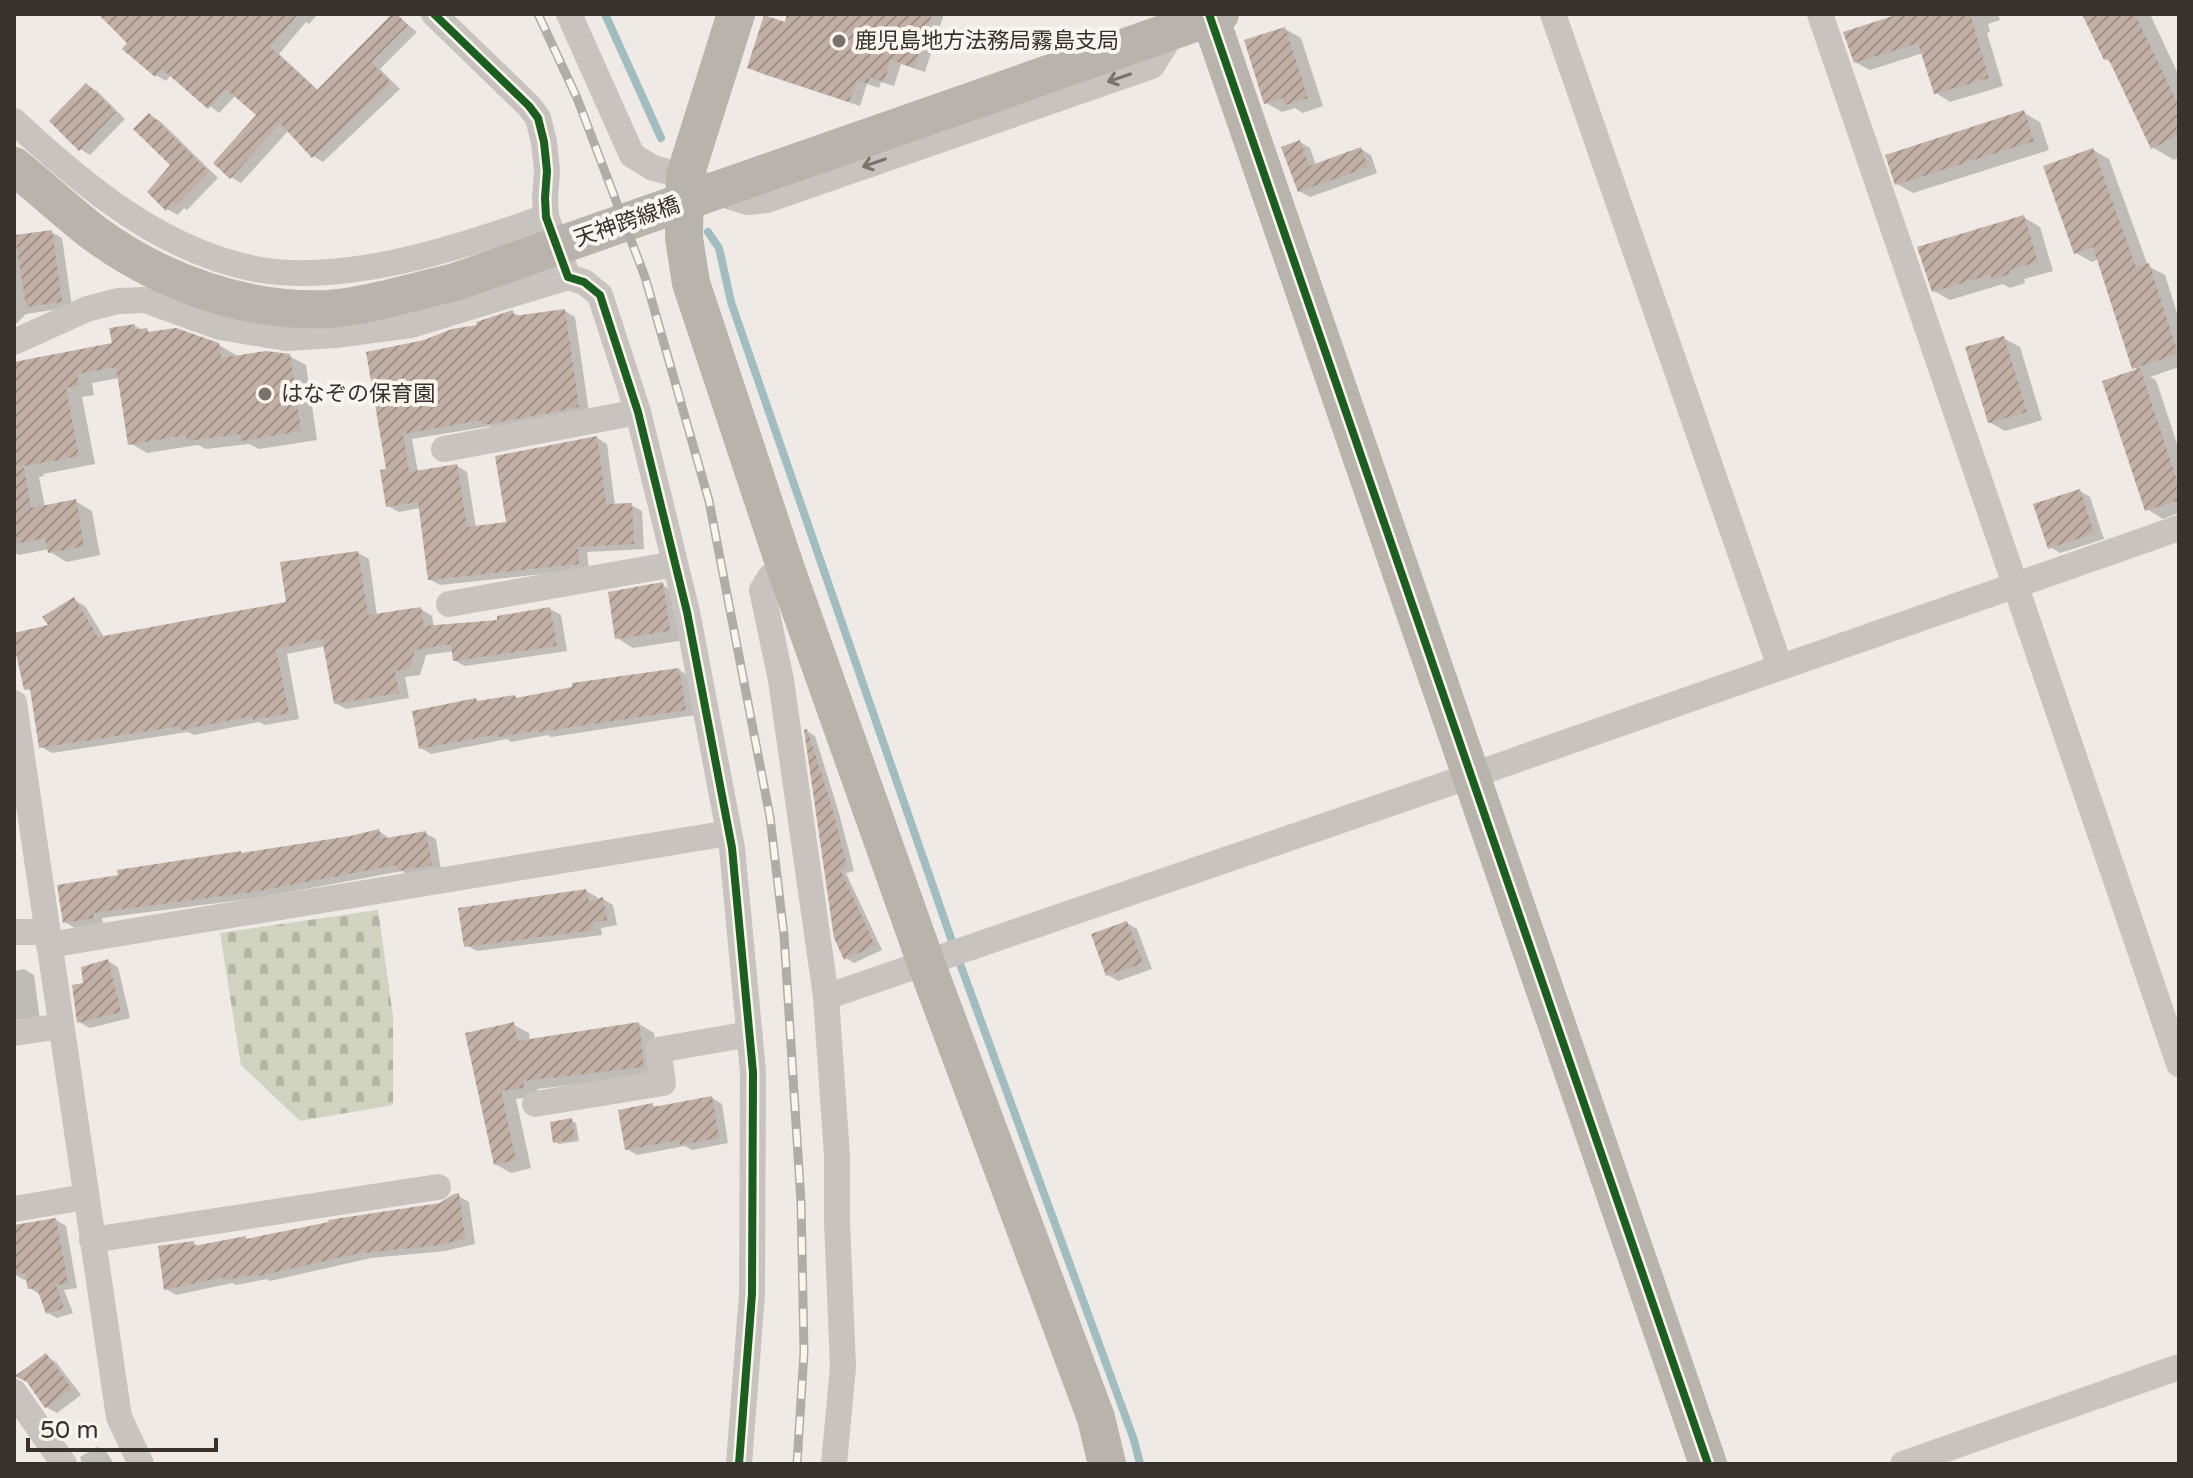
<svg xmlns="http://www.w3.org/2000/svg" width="2193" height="1478" viewBox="0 0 2193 1478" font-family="'Varela Round','Noto Sans JP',sans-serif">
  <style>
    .cemetery { fill: url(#cemetery-stones) }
    .shadow { fill: #0003 }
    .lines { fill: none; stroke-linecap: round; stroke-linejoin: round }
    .stream { stroke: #a2bdbf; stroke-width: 8 }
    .building { fill: url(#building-hatch) }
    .street { stroke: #c8c3be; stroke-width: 26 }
    .secondary { stroke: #b9b3ae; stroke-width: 38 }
    .rail-casing { stroke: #b0aca8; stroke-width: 9 }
    .rail { stroke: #faf5ee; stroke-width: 6; stroke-dasharray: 18; stroke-linecap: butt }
    .cycleway-casing { stroke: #faf5ee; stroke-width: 13 }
    .cycleway { stroke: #1b5e20; stroke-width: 8 }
    .oneway { stroke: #79736d }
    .poi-dot { fill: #79726c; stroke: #faf5ee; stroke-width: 3 }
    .labels { text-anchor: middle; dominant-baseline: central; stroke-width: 8; stroke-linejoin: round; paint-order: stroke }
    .poi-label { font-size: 22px; fill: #39312b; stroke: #faf5ee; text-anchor: start }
    .street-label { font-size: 22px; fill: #39312b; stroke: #faf5ee }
  </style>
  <defs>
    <pattern id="cemetery-stones" width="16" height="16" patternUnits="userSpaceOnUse" patternTransform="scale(2)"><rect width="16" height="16" fill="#cfd3c0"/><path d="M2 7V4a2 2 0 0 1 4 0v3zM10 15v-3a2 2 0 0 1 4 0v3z" fill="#b2b6a5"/></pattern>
    <pattern id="building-hatch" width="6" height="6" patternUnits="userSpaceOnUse" patternTransform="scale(2)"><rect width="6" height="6" fill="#c2b0a7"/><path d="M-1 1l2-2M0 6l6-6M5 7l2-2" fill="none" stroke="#9f9088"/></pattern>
  </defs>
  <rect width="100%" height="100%" fill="#efeae5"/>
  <!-- cemetery -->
  <path class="cemetery" d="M 378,910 L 393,1016 L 393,1105 L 300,1121 L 241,1065 L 220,933 Z"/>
  <!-- shadow -->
  <path class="shadow" d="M 101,14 L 318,14 L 309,24 L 306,22 L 279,54 L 319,91 L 394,14 L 417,32 L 380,69 L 400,89 L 323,162 L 313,156 L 289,130 L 241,183 L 231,177 L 259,115 L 236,95 L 219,113 L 171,75 L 166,81 L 156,75 L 130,43 Z
    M 789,14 L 944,14 L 925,72 L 901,64 L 894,86 L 881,82 L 879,88 L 867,84 L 860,106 L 760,73 L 749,67 L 786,24 Z
    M 1906,14 L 1998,14 L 2000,20 L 1988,24 L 1990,32 L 1987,33 L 2003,86 L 1950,102 L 1936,93 L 1923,53 L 1870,70 L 1855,62 Z
    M 2082,14 L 2150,14 L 2179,76 L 2179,157 L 2174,160 L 2152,147 L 2112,63 L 2105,59 Z
    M 1285,29 L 1301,38 L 1323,106 L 1303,113 L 1295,108 L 1282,112 L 1266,103 Z
    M 87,85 L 97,91 L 125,119 L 90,155 L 80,149 Z
    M 2024,113 L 2040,122 L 2049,150 L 1913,193 L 1897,184 Z
    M 149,115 L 160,121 L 218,178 L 187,210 L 184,208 L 178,215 L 167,209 L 172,165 Z
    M 1300,142 L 1310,148 L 1316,165 L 1361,149 L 1371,155 L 1377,173 L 1310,197 L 1299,191 Z
    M 2093,150 L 2109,159 L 2148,266 L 2165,275 L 2179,319 L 2179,367 L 2150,377 L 2156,380 L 2179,450 L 2179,513 L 2163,519 L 2147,509 L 2139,371 L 2134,367 L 2099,259 L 2092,262 L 2076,253 Z
    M 2023,217 L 2040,227 L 2053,271 L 2024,279 L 2025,283 L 2010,288 L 2003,284 L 1950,300 L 1934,291 Z
    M 51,232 L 62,238 L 72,307 L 26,314 L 14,326 L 14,238 Z
    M 565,311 L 575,317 L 589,412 L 496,429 L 490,426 L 412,439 L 418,472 L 457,466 L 467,472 L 476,528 L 508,524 L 597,438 L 607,444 L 615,506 L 631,505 L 642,511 L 644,549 L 587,552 L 589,569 L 440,585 L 429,579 L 420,508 L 399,512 L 388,506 L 388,471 L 369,354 L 479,327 L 513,313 L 522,317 Z
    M 134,326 L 152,333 L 219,345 L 236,355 L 236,358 L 289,356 L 306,365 L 317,440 L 259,449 L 249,444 L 206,449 L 198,445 L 147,453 L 130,443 L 119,378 L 92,383 L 94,395 L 82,397 L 95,464 L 43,474 L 44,476 L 39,477 L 45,507 L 75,501 L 92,511 L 100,555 L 67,562 L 50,552 L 49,549 L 19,555 L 14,552 L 14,364 L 114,345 Z
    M 2003,338 L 2020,347 L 2042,420 L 2005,431 L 1989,422 Z
    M 2080,491 L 2090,497 L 2104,539 L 2060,553 L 2050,547 Z
    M 358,553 L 369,559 L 377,616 L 421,609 L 432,616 L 434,627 L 500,622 L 550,609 L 561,615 L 567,651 L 465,666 L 454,660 L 454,651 L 426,655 L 420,675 L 405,677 L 409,698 L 346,709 L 335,703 L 326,646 L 287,654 L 299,719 L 265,725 L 259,722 L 194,735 L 188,732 L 52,753 L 41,747 L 31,691 L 26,688 L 14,635 L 51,627 L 74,600 L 85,606 L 104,637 L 288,604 Z
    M 662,585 L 678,594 L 685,640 L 633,648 L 617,638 Z
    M 679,670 L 689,676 L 695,715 L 551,737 L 548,735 L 511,742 L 507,739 L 431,754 L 421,748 L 480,703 L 515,697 L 519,699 Z
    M 807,731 L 815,736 L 839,813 L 854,871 L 846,873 L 882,950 L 854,963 L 846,958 Z
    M 379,831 L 390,839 L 425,833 L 436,839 L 441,870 L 409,876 L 402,871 L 263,897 L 102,918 L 103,923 L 75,928 L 65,922 L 59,887 L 350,838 Z
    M 586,891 L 597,897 L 597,901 L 603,899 L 613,905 L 617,925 L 601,928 L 602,935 L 477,951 L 466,945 Z
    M 1127,923 L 1137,929 L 1152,969 L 1118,981 L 1108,975 Z
    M 108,961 L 118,967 L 130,1018 L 90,1028 L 79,1022 L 85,984 Z
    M 24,969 L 34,975 L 40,1020 L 22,1023 L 14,1018 L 14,971 Z
    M 639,1024 L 654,1033 L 659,1075 L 537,1089 L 538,1096 L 516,1099 L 531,1168 L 511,1173 L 495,1164 L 467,1034 L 514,1025 L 529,1033 L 530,1041 Z
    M 712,1098 L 722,1104 L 728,1143 L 692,1150 L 685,1146 L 637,1155 L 627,1149 L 652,1105 L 657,1108 Z
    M 572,1121 L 576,1123 L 579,1141 L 559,1144 L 555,1142 Z
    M 458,1196 L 469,1202 L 475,1244 L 445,1251 L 371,1258 L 270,1281 L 267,1279 L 236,1285 L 232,1283 L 176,1295 L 166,1289 L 193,1243 L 201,1247 L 246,1238 L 249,1240 L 441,1205 Z
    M 56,1220 L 66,1226 L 77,1288 L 64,1290 L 73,1313 L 57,1318 L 48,1313 L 39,1294 L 30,1288 L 28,1279 L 24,1280 L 14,1274 L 14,1226 Z
    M 46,1356 L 56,1362 L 81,1395 L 57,1413 L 46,1407 Z
    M 97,1447 L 107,1453 L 114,1464 L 82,1464 L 80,1457 Z"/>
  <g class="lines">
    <!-- stream -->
    <path class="stream" d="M 605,14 L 661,138
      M 708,232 L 719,248 L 731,302 L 955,950 L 1134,1440 L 1140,1464"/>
  </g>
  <!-- building -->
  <path class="building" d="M 98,14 L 298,14 L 270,47 L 317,90 L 392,14 L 397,14 L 408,25 L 371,62 L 391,83 L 312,158 L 280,123 L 230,179 L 213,163 L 256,115 L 226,89 L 208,109 L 162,69 L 155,77 L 122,49 L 127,43 Z
    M 787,14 L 932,14 L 914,68 L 891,60 L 884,82 L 870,77 L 868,84 L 857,80 L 849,102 L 747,68 L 764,15 L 785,22 Z
    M 1899,14 L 1970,14 L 1989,78 L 1934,94 L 1918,43 L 1854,63 L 1843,32 Z
    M 2082,14 L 2135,14 L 2179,107 L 2179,135 L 2151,149 L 2108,58 L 2104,60 Z
    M 1285,27 L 1308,98 L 1285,105 L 1283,98 L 1264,104 L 1244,40 Z
    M 86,83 L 116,112 L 79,151 L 49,121 Z
    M 2024,110 L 2034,141 L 1895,185 L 1885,155 Z
    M 149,113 L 209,172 L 176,206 L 173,203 L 166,211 L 147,192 L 170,165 L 133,129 Z
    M 1300,140 L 1309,166 L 1361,147 L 1368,167 L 1298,192 L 1281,147 Z
    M 2093,148 L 2136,267 L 2149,263 L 2178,354 L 2132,369 L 2093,247 L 2074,254 L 2043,166 Z
    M 2024,215 L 2038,262 L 2009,270 L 2010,274 L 1992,280 L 1990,275 L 1932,292 L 1917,247 Z
    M 52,230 L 62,302 L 26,307 L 15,235 Z
    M 565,309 L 579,407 L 489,424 L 483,424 L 482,420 L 403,434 L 409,472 L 457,464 L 467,527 L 506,522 L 495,456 L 597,436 L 606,504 L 632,503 L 634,544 L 578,547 L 579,564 L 428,580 L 418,502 L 386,507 L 380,470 L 386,469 L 366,352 L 424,340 L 452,329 L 477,325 L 476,322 L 513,310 L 514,316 Z
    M 135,324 L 135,330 L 147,328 L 148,332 L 176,328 L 219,343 L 221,358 L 266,351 L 290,354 L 301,431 L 241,441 L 240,434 L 187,441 L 186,435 L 128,445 L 116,367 L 77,374 L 79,386 L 66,388 L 79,456 L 14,468 L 14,362 L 112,343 L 109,328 Z
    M 2004,336 L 2027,412 L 1988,423 L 1965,347 Z
    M 2140,368 L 2179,487 L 2179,500 L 2145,511 L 2102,381 Z
    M 24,468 L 31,508 L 76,499 L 84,546 L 48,553 L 45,538 L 14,544 L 14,469 Z
    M 2080,489 L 2094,533 L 2048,549 L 2033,504 Z
    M 358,551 L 368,615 L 421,607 L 424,626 L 497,620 L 497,616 L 550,607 L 557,646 L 453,661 L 451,644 L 415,650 L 410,669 L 395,671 L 399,693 L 334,704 L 322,639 L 276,649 L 289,713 L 253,720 L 252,716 L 181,730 L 180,726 L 39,748 L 30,689 L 24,690 L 14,644 L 14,633 L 48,625 L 42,617 L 74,597 L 98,637 L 286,602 L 280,562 Z
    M 663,582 L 670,631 L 615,639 L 608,592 Z
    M 679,668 L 686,710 L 539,732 L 538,730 L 499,737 L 498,734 L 419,749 L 412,711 L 476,698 L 477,701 L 515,695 L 516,698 L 572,687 L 572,683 Z
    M 807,729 L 832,807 L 847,867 L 840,869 L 875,945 L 844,960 L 834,938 L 804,730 Z
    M 379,829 L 381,839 L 426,831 L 432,865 L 397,871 L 396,865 L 252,892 L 93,913 L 94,918 L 63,923 L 57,885 L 118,875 L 117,870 L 241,851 L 241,853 L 350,836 Z
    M 586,889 L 589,902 L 603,897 L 607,920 L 592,923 L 593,930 L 464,947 L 458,908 Z
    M 1127,921 L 1143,963 L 1106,976 L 1091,934 Z
    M 108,959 L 121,1012 L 77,1023 L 72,985 L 83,983 L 81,967 Z
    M 514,1022 L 517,1041 L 639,1022 L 644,1067 L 523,1081 L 524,1088 L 501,1091 L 516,1160 L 494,1165 L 465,1033 Z
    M 712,1096 L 719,1138 L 680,1145 L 679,1140 L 625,1150 L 618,1110 L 653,1103 L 653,1107 Z
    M 572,1118 L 575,1139 L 553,1143 L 550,1122 Z
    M 459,1193 L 465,1239 L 433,1246 L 360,1253 L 258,1276 L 257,1274 L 224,1280 L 223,1277 L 164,1290 L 158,1246 L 194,1241 L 194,1246 L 246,1236 L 246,1239 L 329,1222 L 328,1220 L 440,1203 L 452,1195 Z
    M 56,1218 L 68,1283 L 56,1285 L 64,1308 L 46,1314 L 37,1288 L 28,1289 L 25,1273 L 14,1275 L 14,1225 Z
    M 46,1353 L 72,1389 L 45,1408 L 27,1382 L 15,1376 Z"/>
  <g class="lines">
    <!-- street -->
    <path class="street" d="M 434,14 L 529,106 L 538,118 L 544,142 L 547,171 L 545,198 L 546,217 L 568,277 L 584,282 L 600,295 L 638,412 L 687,612 L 732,848 L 753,1072 L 752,1294 L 739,1464
      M 569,14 L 632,155 L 653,168 L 685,176 L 731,197 L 748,202 L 767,200 L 1152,66 L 1175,29
      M 1553,14 L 1780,667
      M 1820,14 L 2179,1064
      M 14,121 C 83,185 160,250 255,269 C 345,286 462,247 546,217
      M 14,342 L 87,309 L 118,301 L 145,300 L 220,327 L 286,338 L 335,335 L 411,325 L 568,277
      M 444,449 L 638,412
      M 786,569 L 770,577 L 762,590 L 781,680 L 826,997 L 837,1156 L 837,1222 L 843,1367 L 834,1464
      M 449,604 L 675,564
      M 14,703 L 119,1417 L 141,1464
      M 14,932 L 47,932
      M 49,945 L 729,833
      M 826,997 L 1470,776 L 2179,528
      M 14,1033 L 61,1026
      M 535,1104 L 663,1083 L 658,1050 L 750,1034
      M 14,1209 L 85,1197
      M 92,1240 L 438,1187
      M 14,1392 L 64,1464
      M 1903,1464 L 2179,1367"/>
    <!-- secondary -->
    <path class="secondary" d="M 736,14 L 685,176 L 684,238 L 691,283 L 786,569 L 926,963 L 1096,1418 L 1107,1464
      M 1209,14 L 1708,1464
      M 14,166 C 41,188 67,212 94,233 C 161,282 245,313 329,309 C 368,306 416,291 455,282 L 1220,14"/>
    <!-- rail casing -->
    <g class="rail-casing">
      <path id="rail" d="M 538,14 L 577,98 L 645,277 L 709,501 L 770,817 L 784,935 L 801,1202 L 804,1352 L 797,1464"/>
    </g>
    <!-- rail -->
    <use href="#rail" class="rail"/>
    <!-- cycleway casing -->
    <g class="cycleway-casing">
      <path id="cycleway" d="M 434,14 L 529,106 L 538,118 L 544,142 L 547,171 L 545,198 L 546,217 L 568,277 L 584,282 L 600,295 L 638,412 L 687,612 L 732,848 L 753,1072 L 752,1294 L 739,1464
        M 1209,14 L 1708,1464"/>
    </g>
    <!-- cycleway -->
    <use href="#cycleway" class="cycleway"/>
  </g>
  <!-- one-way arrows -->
  <defs><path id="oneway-shaft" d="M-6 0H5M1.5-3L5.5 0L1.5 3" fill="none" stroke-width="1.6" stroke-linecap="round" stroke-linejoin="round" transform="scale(2)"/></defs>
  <g class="oneway">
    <use href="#oneway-shaft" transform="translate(1119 78) rotate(161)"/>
    <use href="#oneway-shaft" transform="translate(874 163) rotate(161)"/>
  </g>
  <!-- markers -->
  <g class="poi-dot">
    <circle cx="839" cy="41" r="8"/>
    <circle cx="265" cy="394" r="8"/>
  </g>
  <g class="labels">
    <!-- poi labels -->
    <g class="poi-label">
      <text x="855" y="41">鹿児島地方法務局霧島支局</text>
      <text x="281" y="394">はなぞの保育園</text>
    </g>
    <!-- street labels -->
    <g class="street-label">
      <text transform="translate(627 222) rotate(-19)">天神跨線橋</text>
    </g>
  </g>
  <!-- border -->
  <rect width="2193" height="1478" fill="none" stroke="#39312b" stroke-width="32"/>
  <!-- scale -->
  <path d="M28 1438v12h188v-12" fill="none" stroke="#39312b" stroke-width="4"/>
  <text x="40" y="1438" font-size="24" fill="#39312b" stroke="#faf5ee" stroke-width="6" paint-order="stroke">50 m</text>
</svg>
